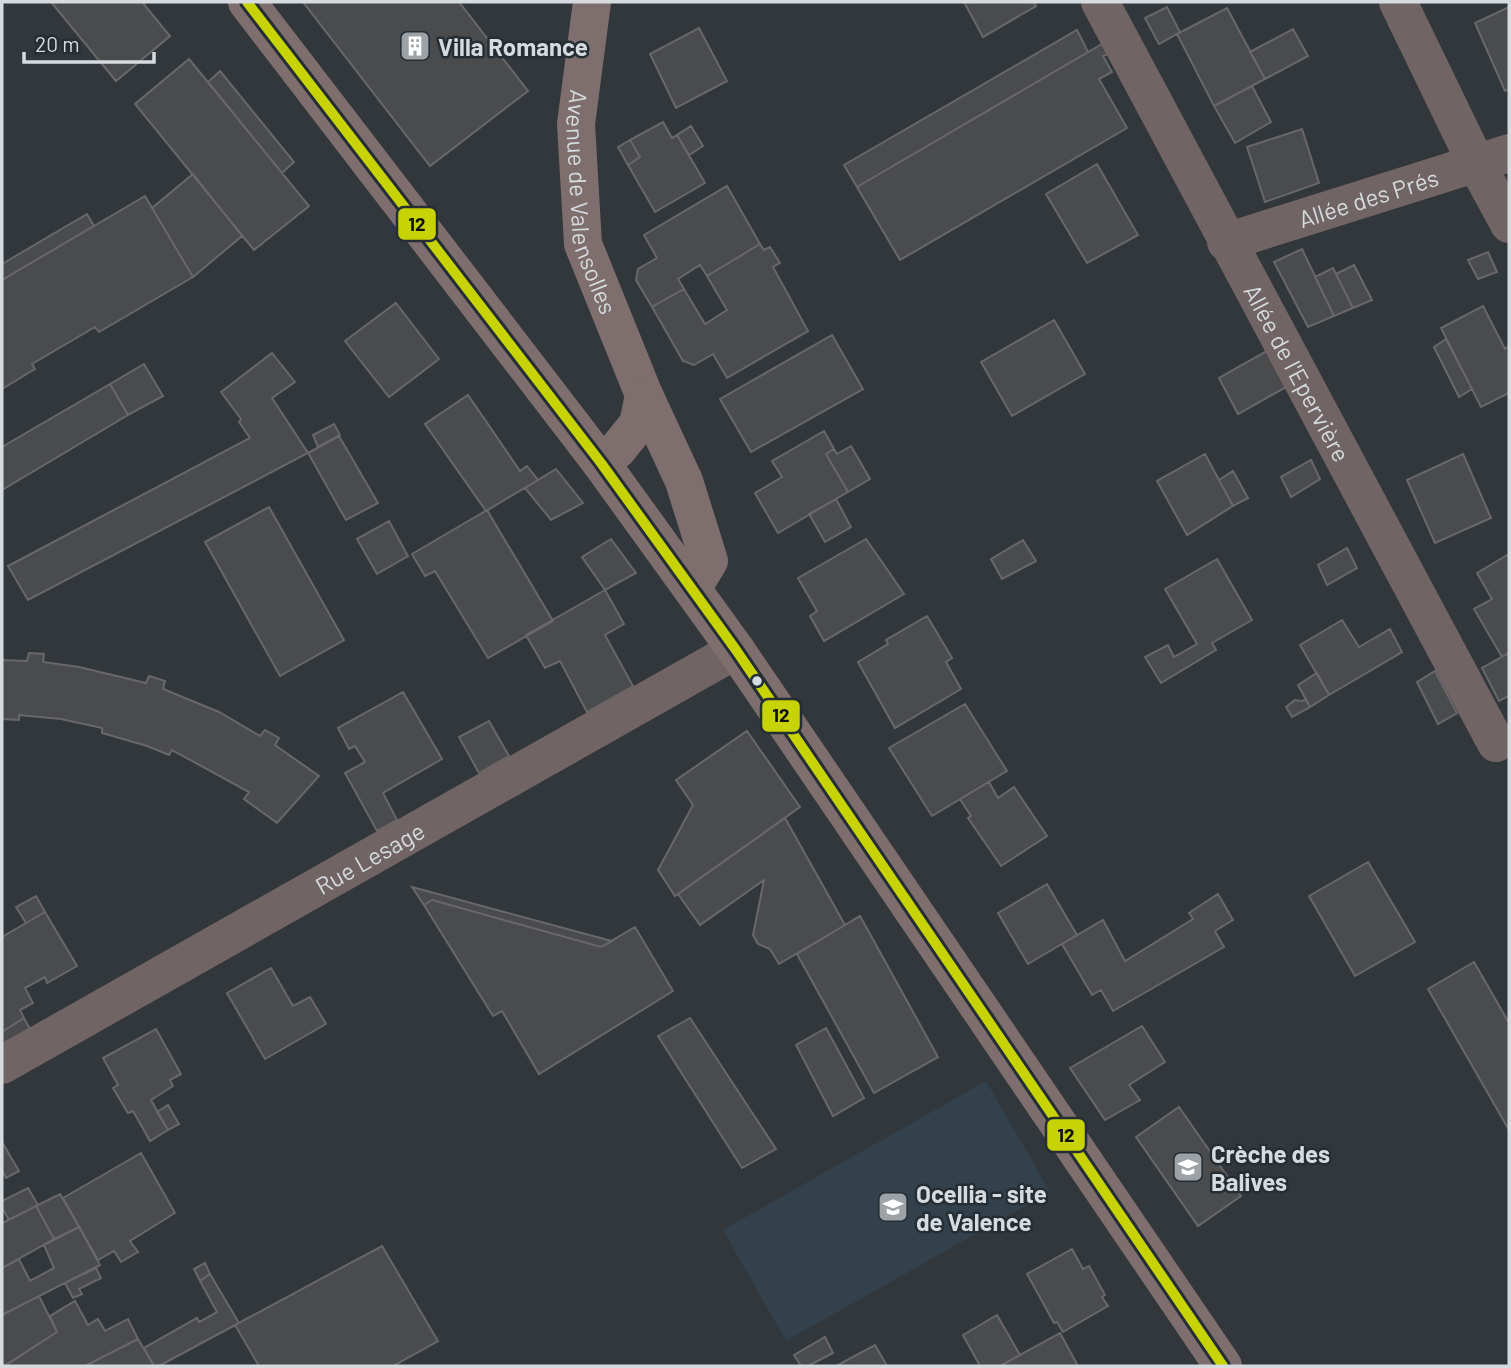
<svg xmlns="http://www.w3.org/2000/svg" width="1511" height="1368" viewBox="0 0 1511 1368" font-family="Barlow,sans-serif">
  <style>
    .built { fill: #33414c }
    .building { fill: #4a4b4d; stroke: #686769; stroke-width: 2 }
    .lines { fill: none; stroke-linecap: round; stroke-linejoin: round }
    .street { stroke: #716464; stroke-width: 38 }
    .secondary { stroke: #7e6e6d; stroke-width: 38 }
    .bus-1-casing { stroke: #252e35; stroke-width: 16 }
    .bus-1 { stroke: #c7d304; stroke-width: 10 }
    .bus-dot { fill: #d5dbdf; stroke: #252e35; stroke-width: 2.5 }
    .labels { text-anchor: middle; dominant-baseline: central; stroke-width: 5; stroke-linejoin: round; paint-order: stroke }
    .poi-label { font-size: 24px; font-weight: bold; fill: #d5dbdf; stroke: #252e35; text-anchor: start }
    .street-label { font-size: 24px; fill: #d5dbdf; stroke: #252e35 }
    .line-badge { stroke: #252e35; stroke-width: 2.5 }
    .pale-badge-label { font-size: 19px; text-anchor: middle; font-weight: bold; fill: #111 }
  </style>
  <rect width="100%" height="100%" fill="#32373c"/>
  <!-- built -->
  <path class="built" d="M 986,1081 L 1050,1192 L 786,1341 L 723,1230 Z"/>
  <!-- building -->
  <path class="building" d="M 51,2 L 142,2 L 170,36 L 116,81 Z
    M 303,2 L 459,2 L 528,91 L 430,166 Z
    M 964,2 L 1034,2 L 1036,6 L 983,37 Z
    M 1167,7 L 1180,32 L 1159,44 L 1145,18 Z
    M 1509,7 L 1509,89 L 1505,91 L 1475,23 Z
    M 1227,8 L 1265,79 L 1214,106 L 1177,34 Z
    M 699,28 L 727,81 L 676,108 L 650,54 Z
    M 1293,29 L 1308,56 L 1265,79 L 1250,52 Z
    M 1077,30 L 1088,52 L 857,187 L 844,165 Z
    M 1102,44 L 1108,54 L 1103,56 L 1112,72 L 1099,79 L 1127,128 L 900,260 L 857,187 Z
    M 189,59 L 309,206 L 254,250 L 135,104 Z
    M 220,71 L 294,162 L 282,173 L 208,82 Z
    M 1252,86 L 1271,122 L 1235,143 L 1214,106 Z
    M 663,122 L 672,138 L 677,135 L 705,183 L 655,212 L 628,165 L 640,157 L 630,140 Z
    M 691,126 L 703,146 L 689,155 L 677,135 Z
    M 1302,129 L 1319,183 L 1265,202 L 1247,147 Z
    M 630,140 L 640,157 L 628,165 L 618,147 Z
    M 1097,164 L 1138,235 L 1087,263 L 1046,194 Z
    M 193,174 L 242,236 L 193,277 L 152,208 Z
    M 727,186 L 760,244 L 707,276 L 700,265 L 678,279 L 684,289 L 652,307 L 636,280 L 638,269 L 657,258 L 644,235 Z
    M 145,196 L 193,277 L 99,332 L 95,327 L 32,364 L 35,369 L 2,389 L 2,280 Z
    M 87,214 L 94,226 L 2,280 L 2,264 Z
    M 760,244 L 764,250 L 770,247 L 780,263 L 773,267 L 808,331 L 727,378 L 713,354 L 694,365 L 683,361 L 652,307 L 684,289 L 705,324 L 727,310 L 707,276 Z
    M 1302,249 L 1334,316 L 1308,327 L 1274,262 Z
    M 1488,252 L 1497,272 L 1478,279 L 1468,260 Z
    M 1354,265 L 1372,300 L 1353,308 L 1336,274 Z
    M 1333,268 L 1353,308 L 1334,316 L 1315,277 Z
    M 396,303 L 439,359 L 389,397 L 345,341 Z
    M 1483,306 L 1505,349 L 1509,346 L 1509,393 L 1481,407 L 1441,328 Z
    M 1054,320 L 1085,374 L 1012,416 L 981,362 Z
    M 832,335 L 863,389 L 751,452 L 720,399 Z
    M 1446,339 L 1472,389 L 1459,397 L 1434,347 Z
    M 1267,351 L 1286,387 L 1238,414 L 1219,378 Z
    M 272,353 L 295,382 L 272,398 L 308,453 L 28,600 L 8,566 L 250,438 L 239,422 L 241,419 L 221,392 Z
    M 144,364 L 163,396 L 128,415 L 110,384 Z
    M 110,384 L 128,415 L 2,490 L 2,447 Z
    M 468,395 L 520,471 L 527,466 L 538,480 L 486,511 L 425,424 Z
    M 334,424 L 340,435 L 318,447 L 313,435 Z
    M 824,431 L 834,449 L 826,454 L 848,492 L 778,533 L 755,493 L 782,477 L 772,461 Z
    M 339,436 L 378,503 L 346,520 L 308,453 Z
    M 851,446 L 870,479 L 848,492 L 826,454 L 834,449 L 837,454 Z
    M 1205,454 L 1233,506 L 1187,535 L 1157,481 Z
    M 1463,454 L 1491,518 L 1435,543 L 1407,480 Z
    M 1311,460 L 1320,479 L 1291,497 L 1281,477 Z
    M 556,469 L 583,503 L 551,520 L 525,488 Z
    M 1233,471 L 1248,498 L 1233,506 L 1219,480 Z
    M 836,499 L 851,527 L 825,542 L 809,514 Z
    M 269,507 L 344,640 L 280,676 L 205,542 Z
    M 487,510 L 553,621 L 488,658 L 435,571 L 425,576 L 412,554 Z
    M 389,521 L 408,556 L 377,574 L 357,539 Z
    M 611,539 L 636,573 L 605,590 L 582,557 Z
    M 866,539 L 904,594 L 824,641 L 810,616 L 817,611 L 798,578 Z
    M 1023,540 L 1036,561 L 1002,579 L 991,559 Z
    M 1347,548 L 1357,568 L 1327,585 L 1318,565 Z
    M 1509,554 L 1509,653 L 1502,657 L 1474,609 L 1492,599 L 1477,573 Z
    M 1217,559 L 1252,620 L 1212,643 L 1216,650 L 1161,683 L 1145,657 L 1168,645 L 1174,657 L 1197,644 L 1165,589 Z
    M 605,590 L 624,624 L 605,635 L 633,686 L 587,712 L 560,661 L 545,668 L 526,635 Z
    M 927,616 L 952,658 L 946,662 L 961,689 L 895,728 L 858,662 L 888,644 L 886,640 Z
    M 1342,620 L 1359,647 L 1390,629 L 1402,652 L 1329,695 L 1300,645 Z
    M 29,653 L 44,654 L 43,662 L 79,667 L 146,683 L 149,676 L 165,681 L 163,689 L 219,712 L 260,736 L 265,730 L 279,738 L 275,745 L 319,776 L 277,823 L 244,799 L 249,792 L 172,750 L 169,755 L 147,746 L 102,733 L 102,728 L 61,719 L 19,715 L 19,720 L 2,719 L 2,660 L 27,661 Z
    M 1509,653 L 1509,696 L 1499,701 L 1482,668 Z
    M 1435,671 L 1457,713 L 1438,724 L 1417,682 Z
    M 1317,673 L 1329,695 L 1310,707 L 1298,685 Z
    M 403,692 L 442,759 L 383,793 L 397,820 L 377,831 L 345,773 L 365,762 L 355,746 L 349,749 L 338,728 Z
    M 1306,699 L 1310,707 L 1292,717 L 1286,707 L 1295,700 L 1302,701 Z
    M 965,704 L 1007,771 L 932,816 L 889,748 Z
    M 489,721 L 509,756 L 479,773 L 459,737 Z
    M 747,731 L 800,807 L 675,896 L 658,870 L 693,805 L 676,780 Z
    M 989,782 L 998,798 L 1014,787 L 1047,836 L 1001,866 L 968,818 L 971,816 L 960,799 Z
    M 785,818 L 845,925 L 779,964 L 770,949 L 758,944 L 753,935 L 764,880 L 700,925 L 678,894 Z
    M 1368,862 L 1415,942 L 1355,976 L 1309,896 Z
    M 1047,884 L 1077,935 L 1028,964 L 998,913 Z
    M 412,887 L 593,936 L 612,941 L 601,947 L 432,900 L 424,905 Z
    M 1218,894 L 1233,920 L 1215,931 L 1224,947 L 1113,1011 L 1101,990 L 1092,995 L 1062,944 L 1103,920 L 1125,961 L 1193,919 L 1189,913 Z
    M 36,896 L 45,912 L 26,923 L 16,907 Z
    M 432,900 L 601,947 L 635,927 L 673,991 L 539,1074 L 502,1011 L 493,1016 L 424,905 Z
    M 45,912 L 77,966 L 47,983 L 45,977 L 25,988 L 33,1003 L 20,1010 L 24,1018 L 2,1032 L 2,937 Z
    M 860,916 L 938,1057 L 874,1093 L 797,954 Z
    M 1474,962 L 1509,1023 L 1509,1130 L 1428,989 Z
    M 271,968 L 293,1006 L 310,997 L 326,1024 L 265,1059 L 227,993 Z
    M 24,1018 L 30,1029 L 2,1044 L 2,1032 Z
    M 690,1018 L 776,1149 L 742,1168 L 658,1036 Z
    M 1142,1026 L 1165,1062 L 1129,1085 L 1140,1100 L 1105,1120 L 1070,1068 Z
    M 826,1028 L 864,1098 L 833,1116 L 796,1045 Z
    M 156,1029 L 181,1074 L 170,1080 L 173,1086 L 151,1100 L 168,1130 L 150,1141 L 133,1111 L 128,1113 L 113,1088 L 118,1085 L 103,1058 Z
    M 168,1105 L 179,1124 L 168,1130 L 157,1112 Z
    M 1179,1107 L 1241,1196 L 1198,1226 L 1136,1137 Z
    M 2,1142 L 19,1171 L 6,1178 L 2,1171 Z
    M 141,1153 L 175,1213 L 130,1241 L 138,1252 L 121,1262 L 114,1251 L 98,1260 L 63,1198 Z
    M 28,1188 L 38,1205 L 9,1220 L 2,1208 L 2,1201 Z
    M 60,1194 L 79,1227 L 54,1239 L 36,1206 Z
    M 36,1206 L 54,1239 L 2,1268 L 2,1223 Z
    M 79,1227 L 100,1265 L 2,1315 L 2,1268 L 19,1259 L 30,1281 L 54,1268 L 44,1245 Z
    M 382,1246 L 438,1341 L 393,1366 L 259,1366 L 235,1325 Z
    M 1072,1249 L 1083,1269 L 1089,1266 L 1105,1295 L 1102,1297 L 1108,1306 L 1063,1332 L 1057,1322 L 1054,1323 L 1027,1274 Z
    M 205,1263 L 210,1274 L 200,1281 L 194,1269 Z
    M 96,1268 L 101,1278 L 79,1289 L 82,1294 L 73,1298 L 65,1283 Z
    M 210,1274 L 239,1323 L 159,1366 L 154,1366 L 144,1348 L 197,1318 L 199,1322 L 217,1312 L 200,1281 Z
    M 39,1296 L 57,1332 L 4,1366 L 2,1361 L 2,1315 Z
    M 75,1301 L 88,1325 L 98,1319 L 105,1331 L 128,1319 L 138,1339 L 85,1366 L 5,1366 L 57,1332 L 50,1316 Z
    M 997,1315 L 1020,1355 L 1000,1366 L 980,1366 L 963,1335 Z
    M 1060,1333 L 1078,1366 L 1000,1366 Z
    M 825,1337 L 833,1353 L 808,1366 L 801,1366 L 794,1355 Z
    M 138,1339 L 154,1366 L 85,1366 Z
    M 875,1345 L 887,1366 L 836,1366 Z"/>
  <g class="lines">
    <!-- street -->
    <g class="street">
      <path id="s1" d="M 1100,2 L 1496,743"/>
      <path d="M 1398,2 L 1476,163 L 1509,224"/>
      <path id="s2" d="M 1226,242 L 1509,153"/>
      <path id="s3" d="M 2,1065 L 736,650"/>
    </g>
    <!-- secondary -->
    <g class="secondary">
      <path d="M 247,2 L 601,463 L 736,650 L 1223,1366"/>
      <path id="s4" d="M 592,2 L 576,124 L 583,244 L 644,395 L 684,481 L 709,561 L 692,589"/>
      <path d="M 601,463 L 617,450 L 638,424 L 644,395"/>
    </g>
    <!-- bus-1 casing -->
    <g class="bus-1-casing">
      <path id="bus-1" d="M 247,2 L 601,463 L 736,650 L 1223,1366"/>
    </g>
    <!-- bus-1 -->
    <use href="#bus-1" class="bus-1"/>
  </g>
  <!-- icons -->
  <defs>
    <g id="building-square" transform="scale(1.575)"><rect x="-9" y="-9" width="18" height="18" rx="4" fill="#9ca2a6" stroke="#252e35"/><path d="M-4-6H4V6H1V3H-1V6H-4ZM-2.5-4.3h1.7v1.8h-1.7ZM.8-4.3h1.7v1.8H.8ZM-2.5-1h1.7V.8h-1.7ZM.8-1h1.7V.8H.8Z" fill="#fff"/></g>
    <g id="school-square" transform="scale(1.575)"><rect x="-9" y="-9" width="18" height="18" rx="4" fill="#9ca2a6" stroke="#252e35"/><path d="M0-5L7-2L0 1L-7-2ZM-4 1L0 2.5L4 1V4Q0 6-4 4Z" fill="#fff"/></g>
    <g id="university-square" transform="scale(1.575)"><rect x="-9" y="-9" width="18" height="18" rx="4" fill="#9ca2a6" stroke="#252e35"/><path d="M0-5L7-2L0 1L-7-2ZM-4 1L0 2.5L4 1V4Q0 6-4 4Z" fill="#fff"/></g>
  </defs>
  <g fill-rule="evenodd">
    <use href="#building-square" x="415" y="46"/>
    <use href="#school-square" x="1188" y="1167"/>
    <use href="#university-square" x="893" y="1207"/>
  </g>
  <!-- markers -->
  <circle class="bus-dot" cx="757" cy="681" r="6"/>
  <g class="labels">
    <!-- poi labels -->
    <g class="poi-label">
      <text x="438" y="46">Villa Romance</text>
      <text x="1211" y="1153">Crèche des<tspan x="1211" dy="28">Balives</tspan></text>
      <text x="916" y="1193">Ocellia - site<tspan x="916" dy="28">de Valence</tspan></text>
    </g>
    <!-- street labels -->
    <g class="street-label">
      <text stroke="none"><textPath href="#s2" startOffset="149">Allée des Prés</textPath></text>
      <text stroke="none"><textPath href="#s4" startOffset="203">Avenue de Valensolles</textPath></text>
      <text stroke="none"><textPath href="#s1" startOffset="420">Allée de l'Epervière</textPath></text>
      <text stroke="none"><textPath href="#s3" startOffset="422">Rue Lesage</textPath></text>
    </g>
  </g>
  <g class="line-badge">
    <rect x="397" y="207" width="40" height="34" rx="7" fill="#c7d304"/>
    <rect x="761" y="699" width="40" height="34" rx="7" fill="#c7d304"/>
    <rect x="1046" y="1118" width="40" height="34" rx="7" fill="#c7d304"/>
  </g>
  <g class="pale-badge-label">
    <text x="417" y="231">12</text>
    <text x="781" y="722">12</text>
    <text x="1066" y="1142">12</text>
  </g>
  <!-- border -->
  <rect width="1511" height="1368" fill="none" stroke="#d5dbdf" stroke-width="7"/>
  <!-- scale -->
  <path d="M24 52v10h130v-10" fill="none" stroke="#d5dbdf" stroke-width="3.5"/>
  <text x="35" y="52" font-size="21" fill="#d5dbdf" stroke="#252e35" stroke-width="5" paint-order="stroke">20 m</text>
</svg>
